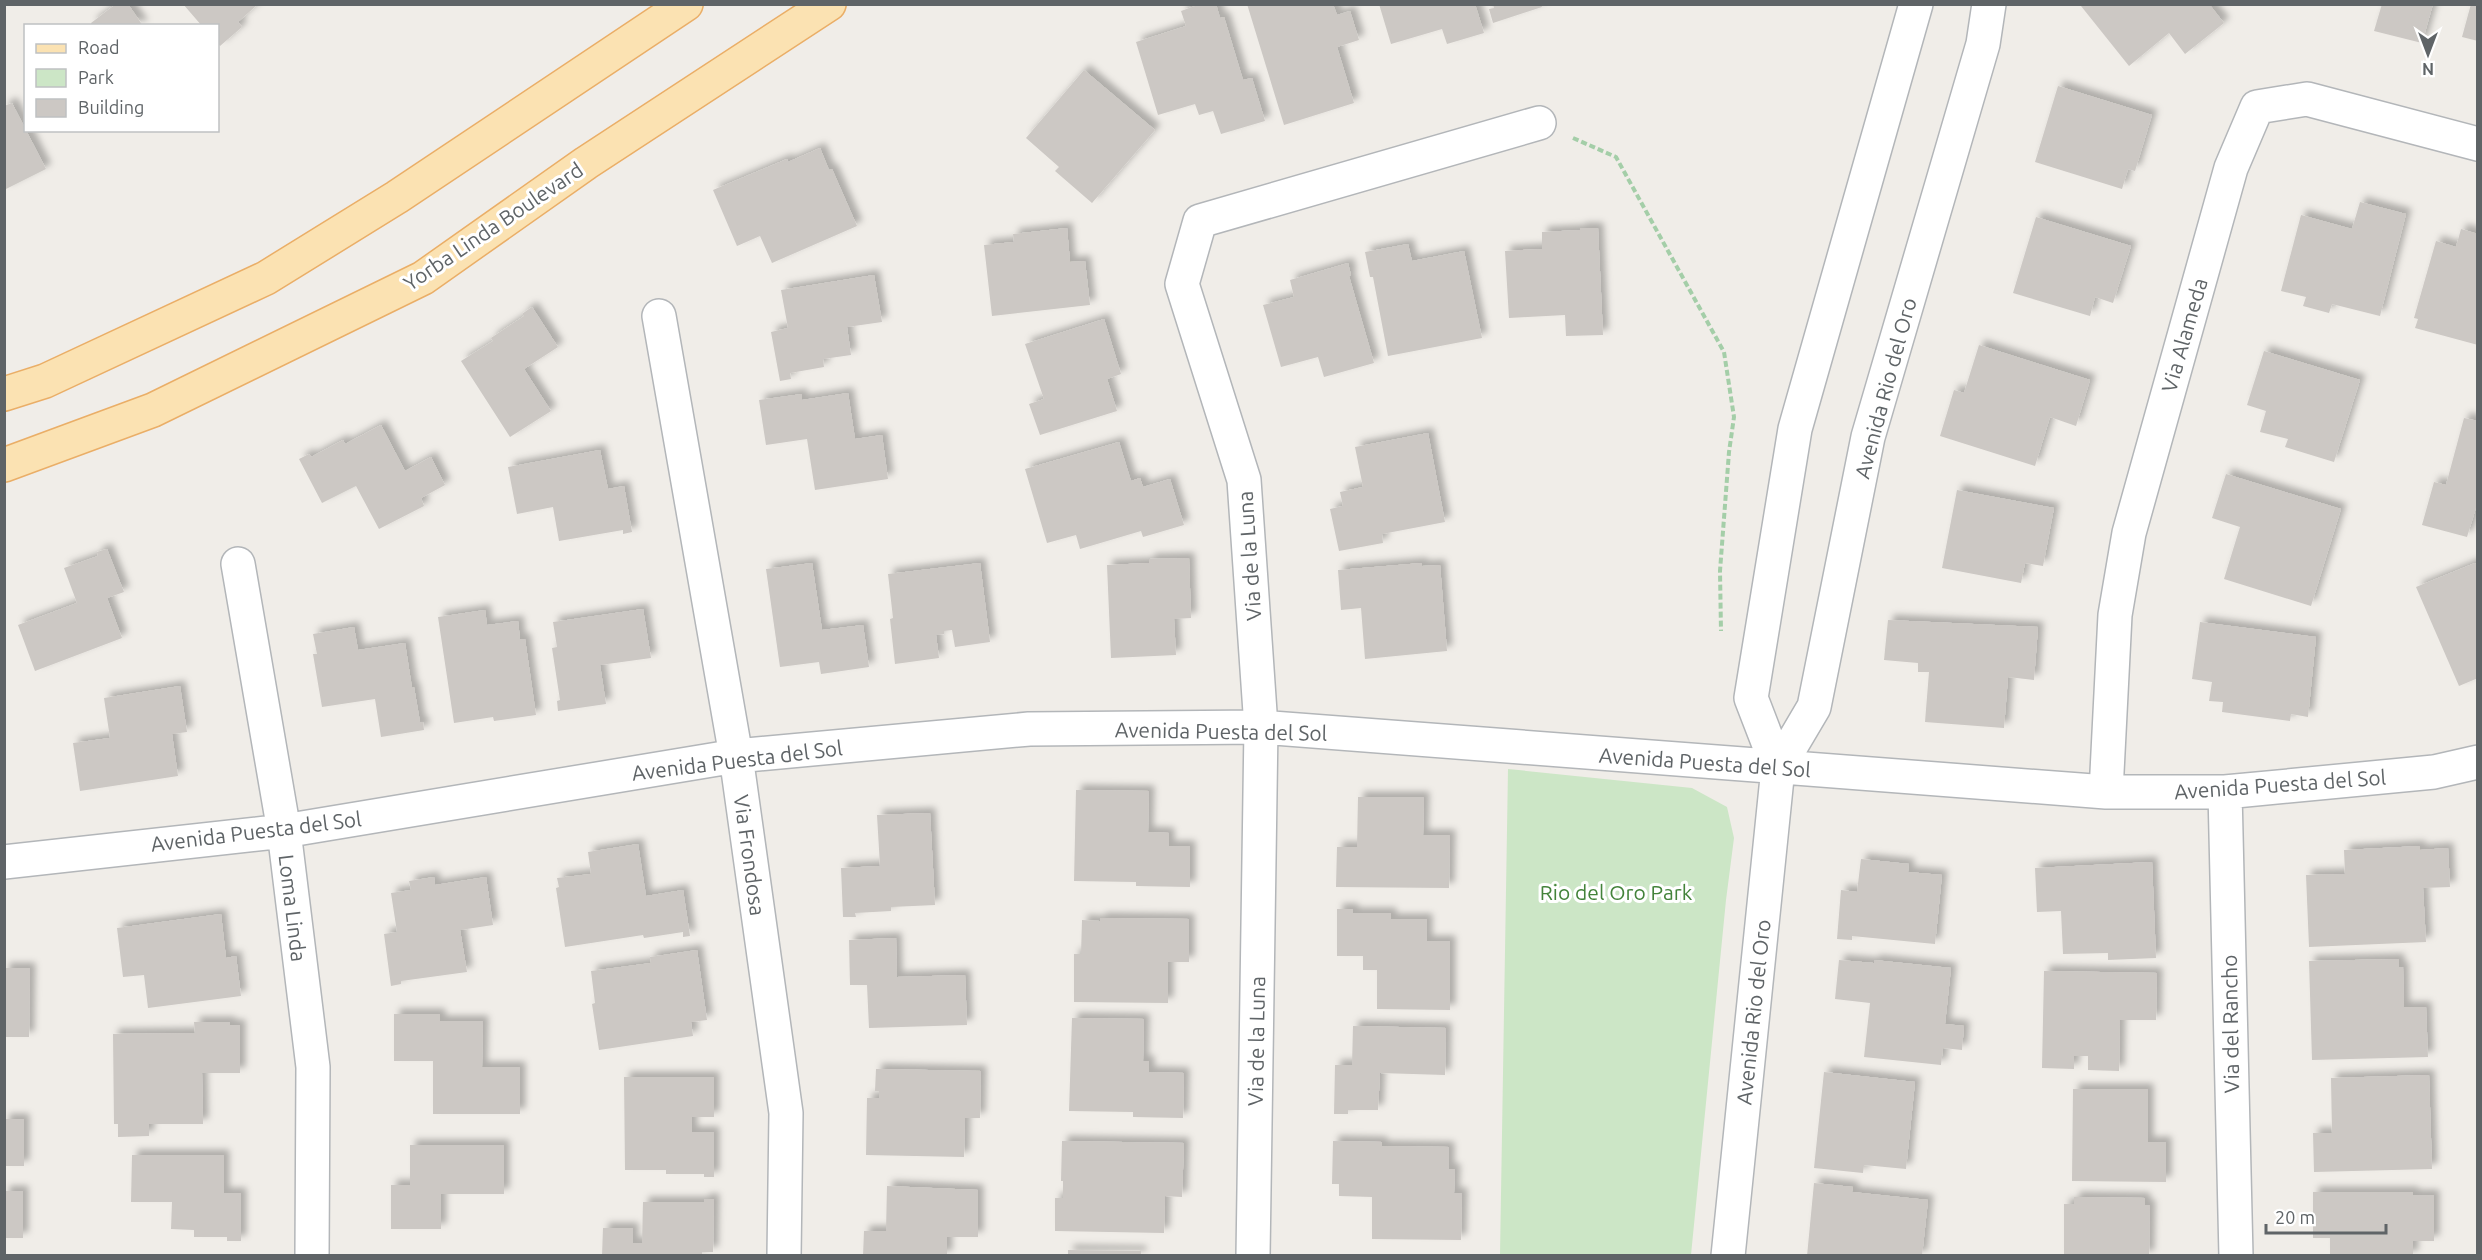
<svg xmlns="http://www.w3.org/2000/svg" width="2482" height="1260" viewBox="0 0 2482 1260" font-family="Ubuntu,sans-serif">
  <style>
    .green { fill: #cce6c6 }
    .building { fill: #ccc8c4; filter: url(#shadow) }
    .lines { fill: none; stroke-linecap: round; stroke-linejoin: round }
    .street-casing { stroke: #b3b6b9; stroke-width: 36 }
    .primary-casing { stroke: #eaae67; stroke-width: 36 }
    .path { stroke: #a4cea8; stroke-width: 4; stroke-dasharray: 6 3; stroke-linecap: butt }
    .street { stroke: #fff; stroke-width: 33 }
    .primary { stroke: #fbe2b2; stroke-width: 33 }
    .labels { text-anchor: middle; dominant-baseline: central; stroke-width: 6; stroke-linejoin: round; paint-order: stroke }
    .street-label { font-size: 21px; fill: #5f6467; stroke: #fff }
    .park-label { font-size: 21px; fill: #43833a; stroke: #fff }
  </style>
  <defs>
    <filter id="shadow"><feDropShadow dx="5.5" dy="-5.5" stdDeviation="3" flood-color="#0004"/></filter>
  </defs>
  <rect width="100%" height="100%" fill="#f0ede8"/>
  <!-- green -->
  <path class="green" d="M 1508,769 L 1692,788 L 1727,807 L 1734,838 L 1726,900 L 1691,1255 L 1500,1255 Z"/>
  <!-- building -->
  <path class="building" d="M 116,4 L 128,4 L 143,26 L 92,26 L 91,23 Z
    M 183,4 L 258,4 L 238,22 L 242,27 L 220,46 L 218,43 L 218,26 L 202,26 Z
    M 1201,4 L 1216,4 L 1220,18 L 1224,17 L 1243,80 L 1252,78 L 1265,121 L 1221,134 L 1213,111 L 1199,115 L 1195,104 L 1158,115 L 1136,42 L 1186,26 L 1181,11 Z
    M 1247,4 L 1333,4 L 1337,15 L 1350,11 L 1359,40 L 1337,47 L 1354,103 L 1284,125 Z
    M 1379,4 L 1475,4 L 1484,33 L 1447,44 L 1442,29 L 1391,44 Z
    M 1493,4 L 1541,4 L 1542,7 L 1493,23 L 1489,9 L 1494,8 Z
    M 2083,4 L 2209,4 L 2224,23 L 2185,54 L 2169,33 L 2129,66 L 2081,6 Z
    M 2382,4 L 2433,4 L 2422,43 L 2374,31 Z
    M 2471,4 L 2478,4 L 2478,41 L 2462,37 Z
    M 1084,70 L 1155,130 L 1092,203 L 1055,171 L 1059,167 L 1026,138 Z
    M 2058,86 L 2152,115 L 2135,171 L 2128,169 L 2122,189 L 2035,162 Z
    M 12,103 L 46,169 L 4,190 L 4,106 Z
    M 820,148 L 829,170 L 832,169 L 857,226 L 772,263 L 760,236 L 737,246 L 713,190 L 787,159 L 788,162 Z
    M 2360,202 L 2406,214 L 2380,316 L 2332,304 L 2329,313 L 2303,306 L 2306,297 L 2281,291 L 2301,215 L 2352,229 Z
    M 2036,217 L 2131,246 L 2113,303 L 2095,297 L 2090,316 L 2013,293 Z
    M 1067,228 L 1070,262 L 1085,261 L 1090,305 L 992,316 L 984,245 L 1014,242 L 1013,234 Z
    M 1580,228 L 1598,228 L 1603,335 L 1566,336 L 1565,315 L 1509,318 L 1505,251 L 1542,249 L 1542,232 L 1580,230 Z
    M 2461,229 L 2478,234 L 2478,345 L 2415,328 L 2418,319 L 2414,318 L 2436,241 L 2456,247 Z
    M 1408,244 L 1412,261 L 1464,251 L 1482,338 L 1388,356 L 1373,277 L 1370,277 L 1365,252 Z
    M 1348,263 L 1351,275 L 1349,276 L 1374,363 L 1324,377 L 1318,357 L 1281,367 L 1263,305 L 1294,297 L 1290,280 Z
    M 874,275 L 882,322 L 847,327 L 851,355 L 823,359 L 824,367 L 790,373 L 791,379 L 780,381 L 771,332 L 788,328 L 781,290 Z
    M 532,307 L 558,347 L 524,369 L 551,411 L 510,437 L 461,361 L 493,341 L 491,338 L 524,316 L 522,314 Z
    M 1104,319 L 1121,374 L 1107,379 L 1117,411 L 1040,435 L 1029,404 L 1044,399 L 1025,344 Z
    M 1979,345 L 2090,380 L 2076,426 L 2050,417 L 2035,466 L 1940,436 L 1954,390 L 1964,393 Z
    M 2264,351 L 2360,380 L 2334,462 L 2285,447 L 2288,439 L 2260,432 L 2266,411 L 2247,405 Z
    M 848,393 L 855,439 L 882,435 L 888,479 L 815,490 L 807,439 L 766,445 L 759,400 L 802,394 L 802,400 Z
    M 2464,418 L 2478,421 L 2478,501 L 2467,537 L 2422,525 L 2434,482 L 2446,485 Z
    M 381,425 L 405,471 L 431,457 L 445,485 L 421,498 L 424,506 L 379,529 L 356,486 L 322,503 L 299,459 L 309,454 L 311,457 L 343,440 L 345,444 Z
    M 1428,433 L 1445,522 L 1382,534 L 1383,543 L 1339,551 L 1330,509 L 1343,506 L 1340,492 L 1363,487 L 1355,447 Z
    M 1119,442 L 1131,481 L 1140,478 L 1143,487 L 1170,479 L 1184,525 L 1143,537 L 1141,531 L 1080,549 L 1076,535 L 1047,543 L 1025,469 Z
    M 600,450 L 608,489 L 624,486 L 632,532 L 623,534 L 623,530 L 559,541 L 553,507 L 517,514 L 508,467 Z
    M 2226,474 L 2341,509 L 2311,606 L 2224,579 L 2240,527 L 2212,518 Z
    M 1957,490 L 2054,508 L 2043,566 L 2025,563 L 2021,583 L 1942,568 Z
    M 107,549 L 124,592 L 107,598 L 122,638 L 35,671 L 18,625 L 77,603 L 64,568 L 98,556 L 97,552 Z
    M 1189,558 L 1191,618 L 1174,619 L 1176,655 L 1111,658 L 1107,565 L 1149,563 L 1149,559 Z
    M 812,563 L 822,630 L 863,625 L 869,667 L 821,674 L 819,662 L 780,667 L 766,569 Z
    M 980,563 L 990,642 L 955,647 L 952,630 L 944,631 L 944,634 L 936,635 L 939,658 L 895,664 L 890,619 L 893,618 L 888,574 Z
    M 1422,563 L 1422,566 L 1440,565 L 1447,651 L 1365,659 L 1361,608 L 1341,610 L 1338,570 Z
    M 2475,563 L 2478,568 L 2478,678 L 2459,686 L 2416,587 Z
    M 643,609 L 651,658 L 600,665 L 606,704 L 558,711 L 557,701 L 560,700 L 552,648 L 557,647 L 553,622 Z
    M 485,610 L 487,625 L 518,621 L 520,639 L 525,639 L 536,715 L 494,721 L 493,717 L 454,723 L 438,617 Z
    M 1888,620 L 2038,627 L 2034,680 L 2008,677 L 2004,728 L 1925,722 L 1929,672 L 1918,672 L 1918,663 L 1884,660 Z
    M 2200,622 L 2316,637 L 2308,717 L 2291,714 L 2290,721 L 2222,712 L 2223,702 L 2209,701 L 2212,682 L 2192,679 Z
    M 354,627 L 358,650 L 405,643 L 412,688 L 414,687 L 420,722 L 423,722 L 424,730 L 381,737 L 375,699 L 322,707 L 313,654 L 317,654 L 313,634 Z
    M 180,686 L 187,732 L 172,734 L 178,776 L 80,791 L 73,743 L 110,738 L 104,698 Z
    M 1076,790 L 1149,791 L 1148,832 L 1169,833 L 1169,846 L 1190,846 L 1190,887 L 1136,886 L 1136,882 L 1074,881 Z
    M 1358,797 L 1424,797 L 1423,835 L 1450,835 L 1449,888 L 1336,887 L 1337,847 L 1357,847 Z
    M 930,813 L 935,905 L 891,907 L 891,911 L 855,913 L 856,917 L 843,917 L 841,868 L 880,866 L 877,815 Z
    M 638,844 L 646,896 L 683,890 L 690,936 L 683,937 L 683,932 L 644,938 L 643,935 L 565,947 L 556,888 L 559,887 L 557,878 L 591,874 L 588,852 Z
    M 2420,846 L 2420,850 L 2448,848 L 2450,887 L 2423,888 L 2426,942 L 2309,947 L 2306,875 L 2345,874 L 2344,850 Z
    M 1861,859 L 1909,864 L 1908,872 L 1942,875 L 1935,944 L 1852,936 L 1852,940 L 1837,939 L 1841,890 L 1857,892 Z
    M 2152,862 L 2156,958 L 2108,960 L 2108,953 L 2063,954 L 2061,911 L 2037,912 L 2035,868 Z
    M 434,877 L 435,885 L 486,877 L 493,925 L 460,930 L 467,972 L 401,981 L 401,984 L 391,986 L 384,934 L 397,932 L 391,893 L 411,890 L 409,881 Z
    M 1337,909 L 1353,909 L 1353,913 L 1391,913 L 1391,919 L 1427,919 L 1427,941 L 1450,941 L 1450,1010 L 1377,1009 L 1377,970 L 1363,970 L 1363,956 L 1337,956 Z
    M 221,914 L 226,958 L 236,956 L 241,996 L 148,1008 L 144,975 L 123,977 L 117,928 Z
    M 1100,918 L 1189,919 L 1189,962 L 1168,962 L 1168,1003 L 1074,1002 L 1074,954 L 1081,954 L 1082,920 L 1100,921 Z
    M 896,938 L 897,977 L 965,975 L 967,1025 L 869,1028 L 867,985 L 850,985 L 849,940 Z
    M 697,950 L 707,1020 L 691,1022 L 693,1036 L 599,1050 L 592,1004 L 595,1003 L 591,971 L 651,963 L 650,957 Z
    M 2399,959 L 2399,967 L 2403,967 L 2404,1007 L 2426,1007 L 2428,1057 L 2312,1060 L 2309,961 Z
    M 1839,960 L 1874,963 L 1874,960 L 1951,968 L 1945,1024 L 1964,1026 L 1962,1050 L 1943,1048 L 1941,1065 L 1864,1057 L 1870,1003 L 1835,999 Z
    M 4,968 L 30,968 L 29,1037 L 4,1037 Z
    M 2044,971 L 2157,973 L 2156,1020 L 2120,1020 L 2119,1071 L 2088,1070 L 2088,1056 L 2074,1056 L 2074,1069 L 2042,1068 Z
    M 394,1014 L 440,1014 L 440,1021 L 483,1021 L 482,1067 L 520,1067 L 520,1114 L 433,1114 L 433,1061 L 394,1061 Z
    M 1072,1018 L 1144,1019 L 1143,1061 L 1149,1061 L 1149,1072 L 1184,1073 L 1183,1118 L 1133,1117 L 1133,1112 L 1069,1111 Z
    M 194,1022 L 230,1022 L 230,1025 L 240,1025 L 240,1073 L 202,1073 L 203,1124 L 149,1124 L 149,1136 L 118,1137 L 118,1124 L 114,1124 L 113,1034 L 195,1033 Z
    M 1353,1026 L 1446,1028 L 1445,1075 L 1380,1073 L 1378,1110 L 1348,1110 L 1348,1114 L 1334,1114 L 1335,1065 L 1352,1065 Z
    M 876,1069 L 981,1071 L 980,1118 L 965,1118 L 964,1157 L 866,1155 L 867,1098 L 879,1098 L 879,1091 L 875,1091 Z
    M 1824,1072 L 1915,1082 L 1906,1169 L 1864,1165 L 1863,1173 L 1814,1168 Z
    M 2429,1075 L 2432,1169 L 2314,1172 L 2313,1133 L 2332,1133 L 2331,1078 Z
    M 624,1077 L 714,1077 L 714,1117 L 692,1117 L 692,1132 L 714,1132 L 714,1177 L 704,1177 L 704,1174 L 666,1174 L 666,1170 L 625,1170 Z
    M 2073,1089 L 2148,1089 L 2148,1142 L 2166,1142 L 2166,1182 L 2072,1181 Z
    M 4,1119 L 24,1119 L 24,1166 L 4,1166 Z
    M 1062,1141 L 1184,1143 L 1182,1197 L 1165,1196 L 1164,1233 L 1055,1231 L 1055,1198 L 1063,1198 L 1063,1181 L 1061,1181 Z
    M 1333,1141 L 1382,1142 L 1382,1146 L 1449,1147 L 1449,1169 L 1455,1169 L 1454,1193 L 1462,1193 L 1461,1240 L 1372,1239 L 1372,1197 L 1339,1196 L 1339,1184 L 1332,1184 Z
    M 410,1145 L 504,1145 L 504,1194 L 441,1194 L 441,1229 L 391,1229 L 391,1185 L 410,1185 Z
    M 132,1155 L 224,1155 L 224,1193 L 241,1193 L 241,1241 L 227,1241 L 227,1237 L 194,1237 L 194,1230 L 171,1229 L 172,1202 L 131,1202 Z
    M 1814,1183 L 1853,1187 L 1852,1192 L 1928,1200 L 1922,1256 L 1807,1256 Z
    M 887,1186 L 978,1190 L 978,1237 L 947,1237 L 947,1256 L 863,1256 L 864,1231 L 886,1231 Z
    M 4,1191 L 23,1191 L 23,1238 L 4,1238 Z
    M 2313,1192 L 2413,1192 L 2413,1195 L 2434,1195 L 2434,1241 L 2413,1241 L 2413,1256 L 2330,1256 L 2330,1238 L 2313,1238 Z
    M 2074,1197 L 2145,1198 L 2145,1205 L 2150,1205 L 2149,1256 L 2064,1256 L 2064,1204 L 2074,1204 Z
    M 704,1199 L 714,1199 L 713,1252 L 702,1252 L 702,1256 L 602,1256 L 603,1228 L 633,1228 L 633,1243 L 642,1243 L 643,1202 L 704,1202 Z
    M 1068,1250 L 1141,1251 L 1141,1256 L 1068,1256 Z"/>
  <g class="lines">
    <!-- street casing -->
    <g class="street-casing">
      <path id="street" d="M 659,316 L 736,756 L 786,1113 L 784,1256
        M 238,564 L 284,831 L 313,1067 L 312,1256
        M 1778,768 L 1751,698 L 1795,429 L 1916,4
        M 2106,792 L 2115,615 L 2129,533 L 2231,168 L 2257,107 L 2307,99 L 2478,144
        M 2225,792 L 2236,1256
        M 4,862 L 284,831 L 736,756 L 1029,729 L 1261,727 L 2106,792 L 2225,792 L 2434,772 L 2478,762
        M 1253,1256 L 1261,727 L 1244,480 L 1182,284 L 1200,221 L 1539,123
        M 1728,1256 L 1778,768 L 1814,707 L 1868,437 L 1983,44 L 1989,4"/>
    </g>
    <!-- primary casing -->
    <g class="primary-casing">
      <path id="primary" d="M 4,394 L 45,381 L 266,278 L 397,197 L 686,4
        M 4,465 L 153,410 L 423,278 L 586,163 L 829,4"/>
    </g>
    <!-- path -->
    <path class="path" d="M 1573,138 L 1616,157 L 1724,352 L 1734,417 L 1729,452 L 1720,571 L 1721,631"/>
    <!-- street -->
    <use href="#street" class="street"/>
    <!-- primary -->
    <use href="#primary" class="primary"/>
  </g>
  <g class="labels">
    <!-- street labels -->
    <g class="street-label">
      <text transform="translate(493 226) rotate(-34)">Yorba Linda Boulevard</text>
      <text transform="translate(2184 335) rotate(-74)">Via Alameda</text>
      <text transform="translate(1885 388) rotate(-75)">Avenida Rio del Oro</text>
      <text transform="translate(1249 556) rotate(-94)">Via de la Luna</text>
      <text transform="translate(1221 731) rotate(1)">Avenida Puesta del Sol</text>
      <text transform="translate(737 760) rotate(-7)">Avenida Puesta del Sol</text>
      <text transform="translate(1705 762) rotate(4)">Avenida Puesta del Sol</text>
      <text transform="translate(2280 784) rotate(-4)">Avenida Puesta del Sol</text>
      <text transform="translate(256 831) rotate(-7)">Avenida Puesta del Sol</text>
      <text transform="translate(750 855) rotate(82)">Via Frondosa</text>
      <text transform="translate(293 908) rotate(83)">Loma Linda</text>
      <text transform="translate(1753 1012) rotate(-84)">Avenida Rio del Oro</text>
      <text transform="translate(2230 1024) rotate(-91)">Via del Rancho</text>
      <text transform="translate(1256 1041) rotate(-89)">Via de la Luna</text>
    </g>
    <!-- park labels -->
    <g class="park-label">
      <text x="1616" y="892">Rio del Oro Park</text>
    </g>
  </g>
  <!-- border -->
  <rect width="2482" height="1260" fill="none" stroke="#5f6467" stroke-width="12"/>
  <!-- legend -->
  <rect x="24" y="24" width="195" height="108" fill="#ffffff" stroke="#bfc1c2" stroke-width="1.5"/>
  <rect x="36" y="44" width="30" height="9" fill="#fbe2b2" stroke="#bfc1c2" stroke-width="1.5"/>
  <text x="78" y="54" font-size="18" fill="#5f6467">Road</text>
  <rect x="36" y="69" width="30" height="18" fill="#cce6c6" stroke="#bfc1c2" stroke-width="1.5"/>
  <text x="78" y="84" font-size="18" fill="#5f6467">Park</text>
  <rect x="36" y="99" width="30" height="18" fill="#ccc8c4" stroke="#bfc1c2" stroke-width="1.5"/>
  <text x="78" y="114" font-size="18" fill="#5f6467">Building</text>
  <!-- north arrow -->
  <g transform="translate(2428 54) rotate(180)" stroke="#ffffff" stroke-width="4.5" paint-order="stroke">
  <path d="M0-4.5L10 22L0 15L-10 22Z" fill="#5f6467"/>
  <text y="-9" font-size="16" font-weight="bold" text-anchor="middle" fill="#5f6467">N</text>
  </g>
  <!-- scale -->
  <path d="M2266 1224v9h120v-9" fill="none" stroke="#5f6467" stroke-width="3"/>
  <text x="2275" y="1224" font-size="18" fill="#5f6467" stroke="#ffffff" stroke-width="4.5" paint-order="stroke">20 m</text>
</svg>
